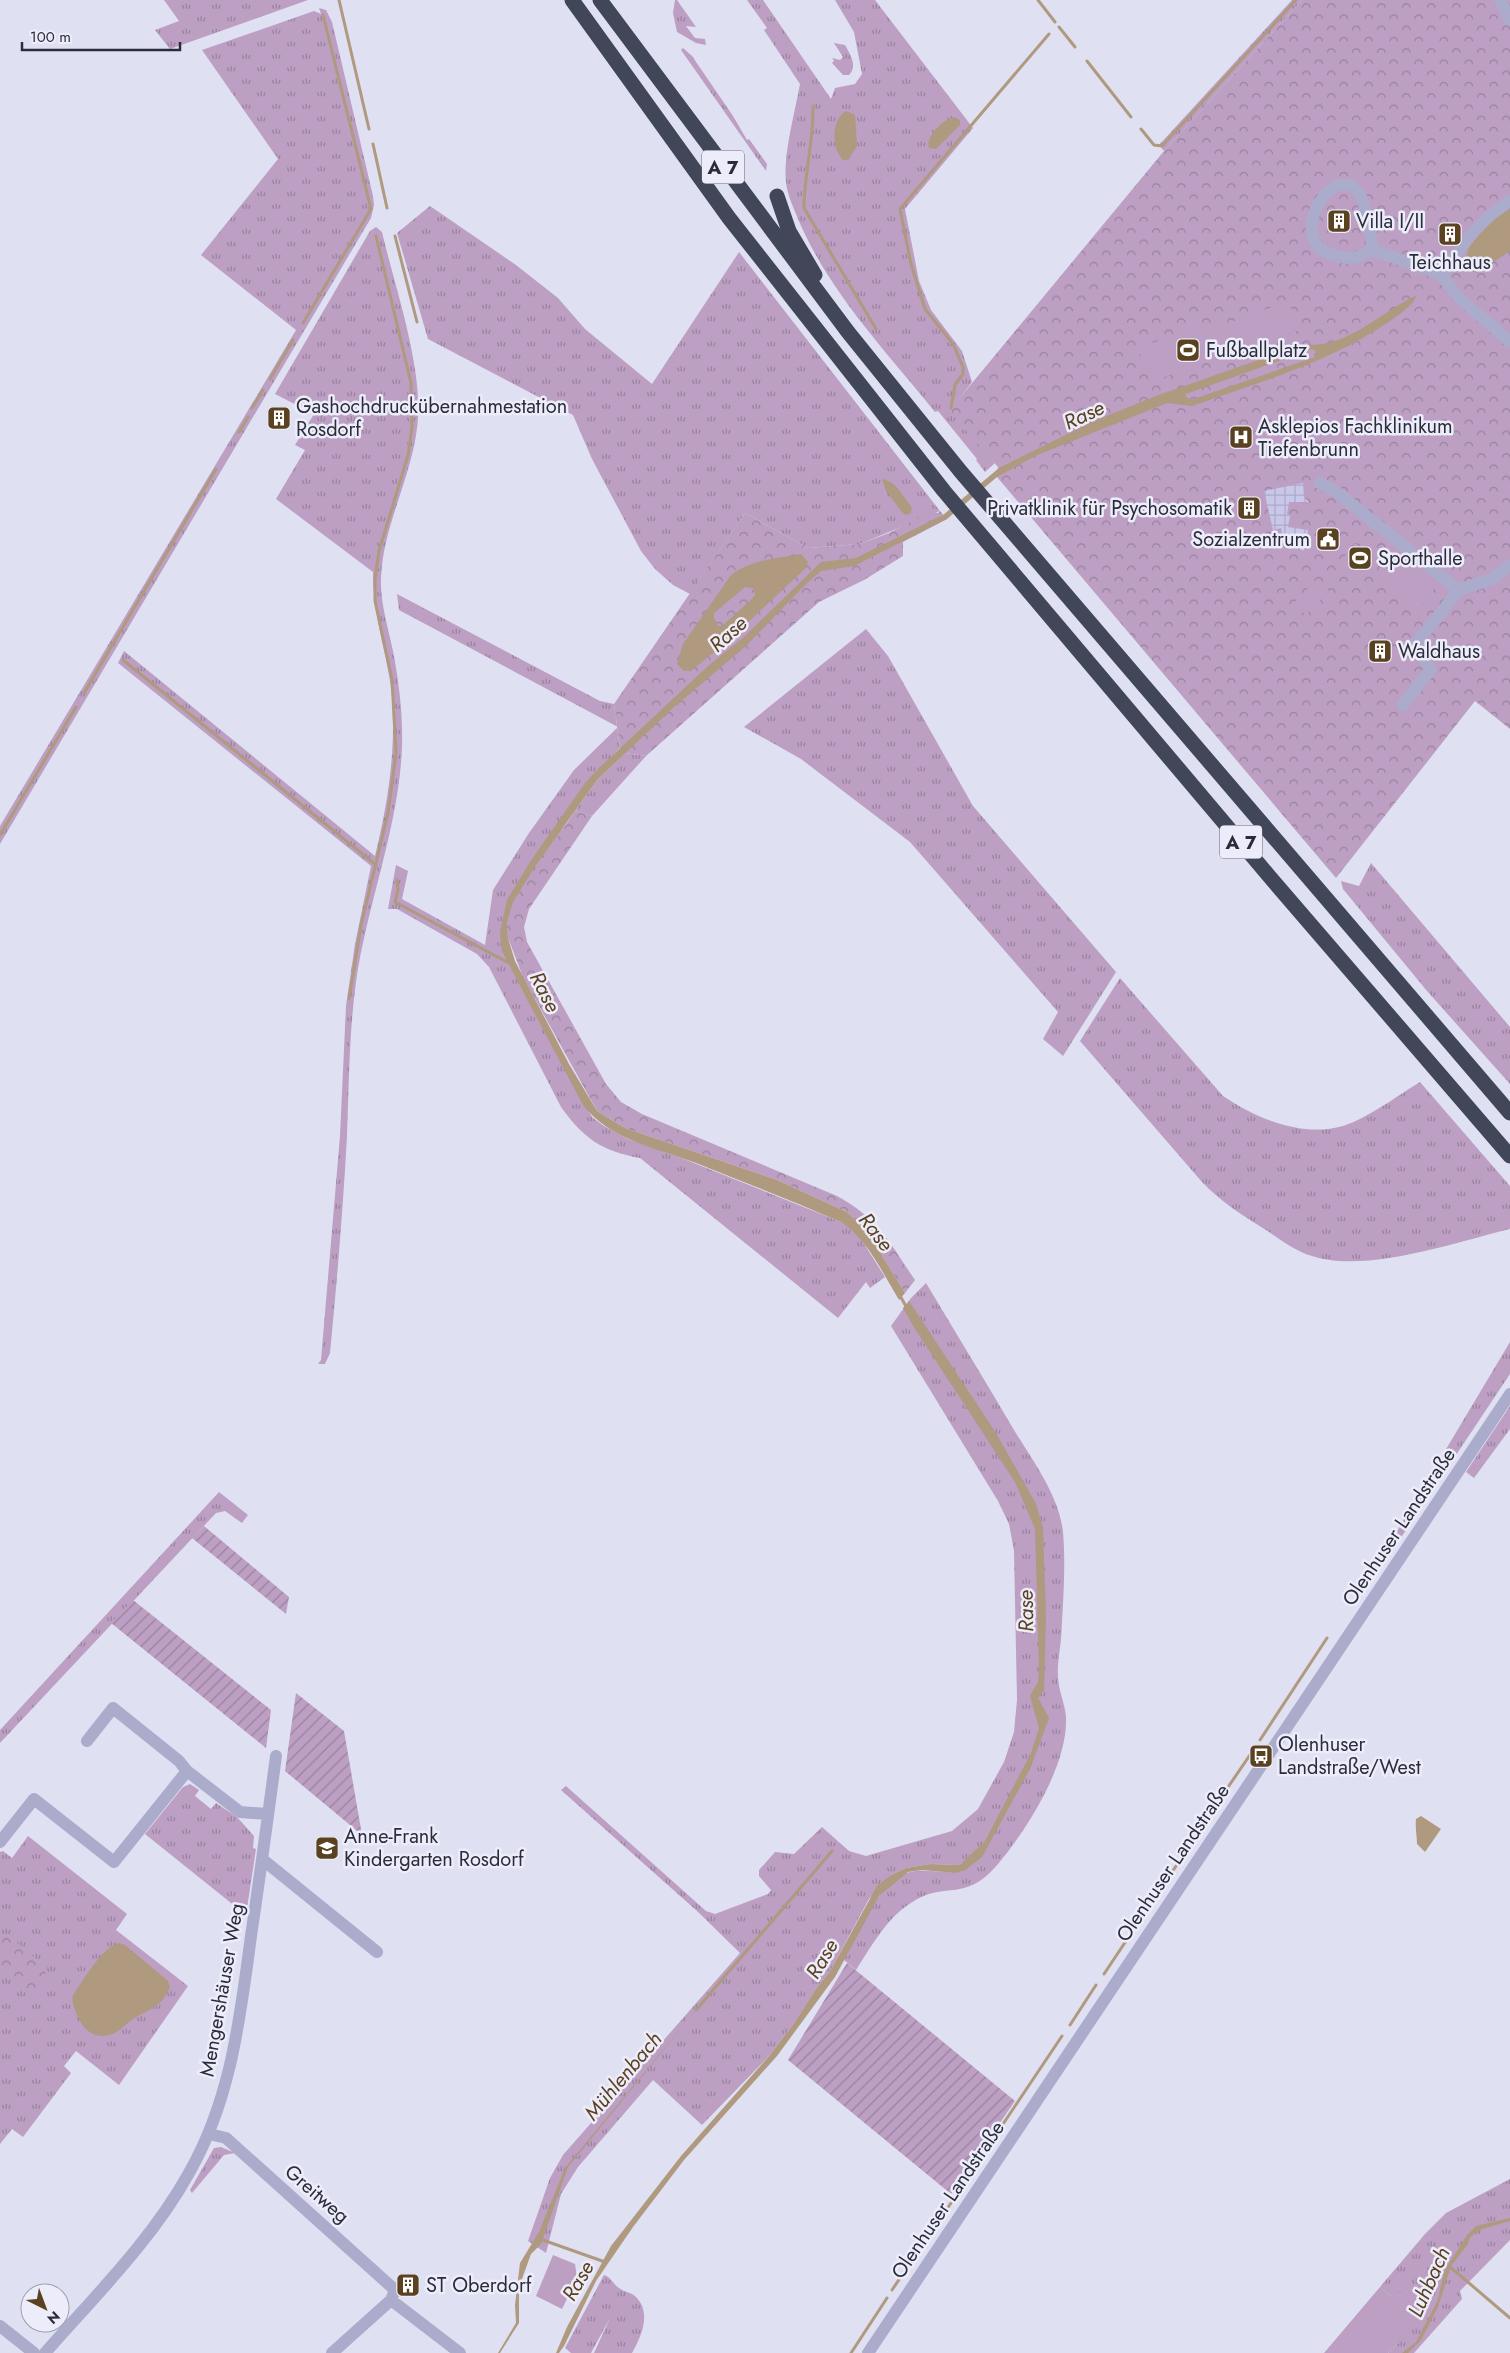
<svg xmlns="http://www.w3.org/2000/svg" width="1510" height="2353" viewBox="0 0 1510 2353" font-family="Jost,sans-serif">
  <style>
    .grass { fill: url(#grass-tufts) }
    .forest { fill: url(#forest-crowns) }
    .garden { fill: url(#garden-furrows) }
    .pitch { fill: #bc9fc2 }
    .plaza { fill: url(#plaza-grid) }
    .water { fill: #af997f; fill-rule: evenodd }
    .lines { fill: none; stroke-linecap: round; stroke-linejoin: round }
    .stream { stroke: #af997f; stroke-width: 3 }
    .minor { stroke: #abaccb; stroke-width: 12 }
    .tertiary { stroke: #abaccb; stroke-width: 12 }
    .motorway { stroke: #424659; stroke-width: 15 }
    .labels { text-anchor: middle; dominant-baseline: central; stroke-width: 5; stroke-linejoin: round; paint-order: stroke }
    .shield { fill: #edecfa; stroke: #646673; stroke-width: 1 }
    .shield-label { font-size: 19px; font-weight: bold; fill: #2a2d39 }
    .poi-label { font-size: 20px; fill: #2a2d39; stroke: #edecfa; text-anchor: start }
    .street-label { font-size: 20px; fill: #2a2d39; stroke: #edecfa }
    .water-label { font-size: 21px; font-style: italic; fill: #5a4120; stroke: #edecfa }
  </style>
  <defs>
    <pattern id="grass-tufts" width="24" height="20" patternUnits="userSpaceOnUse" patternTransform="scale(1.25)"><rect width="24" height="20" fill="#bc9fc2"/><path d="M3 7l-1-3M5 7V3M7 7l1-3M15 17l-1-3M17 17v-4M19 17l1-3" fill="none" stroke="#99829f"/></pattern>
    <pattern id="forest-crowns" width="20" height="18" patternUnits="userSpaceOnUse" patternTransform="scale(1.25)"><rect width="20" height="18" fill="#bc9fc2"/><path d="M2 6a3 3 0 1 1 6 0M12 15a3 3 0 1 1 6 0" fill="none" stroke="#99829f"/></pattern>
    <pattern id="garden-furrows" width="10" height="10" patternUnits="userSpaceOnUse" patternTransform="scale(1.25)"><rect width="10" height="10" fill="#bc9fc2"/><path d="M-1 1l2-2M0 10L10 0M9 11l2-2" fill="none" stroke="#99829f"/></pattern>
    <pattern id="plaza-grid" width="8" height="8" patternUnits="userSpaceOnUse" patternTransform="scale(1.25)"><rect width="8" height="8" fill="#c9c7ea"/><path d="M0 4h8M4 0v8" fill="none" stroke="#adabc9"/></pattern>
  </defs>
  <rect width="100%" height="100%" fill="#e0e0f3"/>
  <!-- grass -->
  <path class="grass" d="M 164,0 L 308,0 L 170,49 L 155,30 L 179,21 Z
    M 675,0 L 677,0 L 696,27 L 686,26 L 695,38 L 705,39 L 706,45 L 696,43 L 677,32 L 673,13 Z
    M 747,0 L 763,0 L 831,99 L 835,88 L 855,84 L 862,74 L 854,32 L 835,0 L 875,0 L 973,128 L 905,209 L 919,281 L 931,310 L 962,351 L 972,382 L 950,411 L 995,463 L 985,472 L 976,460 L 977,459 L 938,411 L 935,412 C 885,350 826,289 796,214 C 792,204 787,193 786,182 C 783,155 795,112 800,84 L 764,30 L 767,28 Z
    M 1292,0 L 1302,0 L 1164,151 L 1159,145 Z
    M 319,8 L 326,10 L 332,22 L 373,196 L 374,205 L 371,218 L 0,844 L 0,826 L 296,330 L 201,255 L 278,159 L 202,50 L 314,11 L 321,14 Z
    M 834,43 L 845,45 C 850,54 858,66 849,75 L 843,75 L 832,63 L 834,61 L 832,58 L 840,60 L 843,57 Z
    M 683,48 L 692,56 L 733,116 L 747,140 L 749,139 L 767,164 L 766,171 L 681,50 Z
    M 430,206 L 516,265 L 558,298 L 585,329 L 652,384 L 739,252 L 940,511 L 860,544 L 808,548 L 745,513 L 690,594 L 673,585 L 655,569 L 641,551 L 592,459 L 573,415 L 428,339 L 397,233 Z
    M 376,227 L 382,232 C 395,288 425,372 417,428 C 411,479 383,526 381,578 C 380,602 388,627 393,651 C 399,682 403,715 402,747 C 399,827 367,904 356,982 C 349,1033 349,1085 347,1136 C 343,1209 337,1281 330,1353 L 325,1364 L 318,1364 L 321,1360 L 340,1136 L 346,1006 L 355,944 L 371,866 L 118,663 L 124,651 L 375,856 C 388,803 396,751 392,696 C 388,654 372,615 373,572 L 276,499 L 305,450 L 295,445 L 314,414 L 275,394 L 370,231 Z
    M 397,594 L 600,701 L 614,704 L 620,748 L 585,784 L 502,952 L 592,1117 L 604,1126 L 628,1139 L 684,1159 L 841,1222 L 856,1231 L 885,1277 L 870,1288 L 866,1282 L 838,1318 L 640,1158 C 602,1151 584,1139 561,1107 L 489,967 L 477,954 L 397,909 L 388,909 L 396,865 L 408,871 L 402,899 L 485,945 L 493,890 L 529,833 L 574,770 L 618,727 L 399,610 Z
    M 866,629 L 888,656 L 973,806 L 1116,972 L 1063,1056 L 1043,1039 L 1058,1012 L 910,842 L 801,759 L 744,727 Z
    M 625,753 L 646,756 L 592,816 L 575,811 L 598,779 Z
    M 1371,863 L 1510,1027 L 1510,1084 L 1427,991 L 1343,889 L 1341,881 L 1359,886 Z
    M 1120,978 L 1223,1096 C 1255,1118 1302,1138 1343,1126 C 1368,1118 1397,1096 1420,1082 L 1510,1186 L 1510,1229 C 1456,1242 1365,1274 1312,1256 C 1295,1251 1280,1239 1266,1230 C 1242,1215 1221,1202 1202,1182 L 1080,1041 Z
    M 926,1283 C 954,1330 983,1377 1011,1425 C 1030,1457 1059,1494 1063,1532 C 1066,1567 1063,1603 1061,1639 C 1060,1651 1057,1664 1058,1676 C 1058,1690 1065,1703 1066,1717 C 1068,1765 1028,1828 998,1864 C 965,1903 947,1881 914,1901 C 888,1916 872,1945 856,1970 L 844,1960 C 857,1935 879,1879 910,1872 C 928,1868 946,1875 964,1871 L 960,1865 L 930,1864 L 906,1868 L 891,1875 L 869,1899 L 829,1973 L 817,1987 L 794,2023 L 770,2055 L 702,2125 L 653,2080 L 578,2167 L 561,2194 L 546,2253 L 528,2241 L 550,2178 L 563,2155 L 740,1953 L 697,1911 L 561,1790 L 566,1786 L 706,1911 L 715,1914 L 768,1894 L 771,1890 L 759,1876 L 759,1870 L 775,1852 L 794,1854 L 822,1827 L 849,1851 L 866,1856 L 952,1831 L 978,1809 L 1004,1762 L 1014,1732 L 1017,1700 L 1014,1551 L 1009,1524 L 998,1501 L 891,1326 L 911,1298 Z
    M 1510,1342 L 1510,1374 L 1384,1563 L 1380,1560 L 1387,1548 Z
    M 1510,1406 L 1510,1429 L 1474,1478 L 1466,1472 Z
    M 219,1492 L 248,1515 L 242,1523 L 225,1511 L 216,1513 L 0,1743 L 0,1730 Z
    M 190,1784 L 199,1790 L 195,1796 L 211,1809 L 216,1803 L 237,1817 L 254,1836 L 253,1848 L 256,1849 L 246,1915 L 145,1834 L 183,1787 Z
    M 28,1836 L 127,1914 L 116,1930 L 188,1986 L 119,2085 L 76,2051 L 64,2066 L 71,2073 L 23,2137 L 12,2129 L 0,2144 L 0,1852 L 3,1851 L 12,1858 Z
    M 221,2147 L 235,2153 L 224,2155 L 192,2193 L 190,2190 L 214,2148 Z
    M 1510,2179 L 1510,2240 L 1460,2291 L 1462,2299 L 1414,2353 L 1388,2353 L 1398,2343 L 1391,2296 L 1380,2287 L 1425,2234 L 1446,2213 Z
    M 604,2275 C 611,2277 613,2284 619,2288 C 624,2292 631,2292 636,2297 C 652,2313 641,2337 632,2353 L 594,2353 L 610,2318 L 591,2353 L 571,2353 L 565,2348 Z"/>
  <!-- forest -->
  <path class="forest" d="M 1302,0 L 1510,0 L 1510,729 L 1475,701 L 1336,878 L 997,477 L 998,467 L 949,411 L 1164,151 Z
    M 940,511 L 947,519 L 903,542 L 903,556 L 864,580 L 819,602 L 646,756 L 625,753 L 620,748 L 614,704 L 745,513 L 808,548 L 860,544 L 889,533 L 930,512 L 938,513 Z
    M 575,811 L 592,816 L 529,909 L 524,927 L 527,942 L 606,1084 L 621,1102 L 642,1114 L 837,1196 C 879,1219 889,1242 915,1280 L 905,1293 L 867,1231 L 847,1212 L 777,1180 L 625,1128 L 597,1111 L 523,977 L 507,935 L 507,922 L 513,902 Z
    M 2,1934 C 25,1947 46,1962 51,1990 L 32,1999 L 0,1969 L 0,1936 Z"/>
  <!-- garden -->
  <path class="garden" d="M 204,1526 L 289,1597 L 286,1614 L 192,1538 Z
    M 133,1600 L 271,1710 L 266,1748 L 111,1623 Z
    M 296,1693 L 344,1731 L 362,1835 L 285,1771 Z
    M 847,1963 L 1015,2101 L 951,2194 L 788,2060 Z"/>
  <!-- pitch -->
  <path class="pitch" d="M 1288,301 L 1299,330 L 1240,352 L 1229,323 Z
    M 1226,318 L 1238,352 L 1150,382 L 1138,348 Z
    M 1355,543 L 1375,559 L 1364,572 L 1344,557 Z
    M 1396,552 L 1438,584 L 1418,609 L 1377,577 Z
    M 1317,579 L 1329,591 L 1306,615 L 1294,603 Z
    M 553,2255 L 575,2264 L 577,2278 L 562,2309 L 536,2296 Z
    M 1380,2287 L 1391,2296 L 1407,2289 L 1416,2298 L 1398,2343 L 1388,2353 L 1324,2353 Z"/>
  <!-- plaza -->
  <path class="plaza" d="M 1303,483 L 1304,497 L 1309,502 L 1289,502 L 1287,514 L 1290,515 L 1288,527 L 1308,530 L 1305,548 L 1303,551 L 1282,535 L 1281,528 L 1273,530 L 1264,491 Z"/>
  <!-- water -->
  <path class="water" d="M 846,111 L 855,115 L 857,146 L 848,160 L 843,160 C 831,148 831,120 846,111 Z
    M 953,117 L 960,120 L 960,125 L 936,149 L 929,148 C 925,137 943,120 953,117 Z
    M 1510,209 L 1510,251 L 1477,273 L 1463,268 L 1462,263 C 1470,252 1466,254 1470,245 C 1475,233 1499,215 1510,209 Z
    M 1417,295 C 1412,306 1403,311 1393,319 C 1333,361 1261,382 1192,406 L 1167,403 L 1035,456 L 997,477 L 947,519 L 854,566 L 821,571 L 806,584 L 746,646 L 674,707 L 598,779 L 536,865 L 513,902 L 507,922 L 507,935 L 515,961 L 569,1064 L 597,1111 L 625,1128 L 777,1180 L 847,1212 L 867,1231 L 905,1293 L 899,1300 C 882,1272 868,1240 841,1222 C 793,1201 744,1182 696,1163 C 656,1148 610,1140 583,1105 L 502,952 L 500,932 L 507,900 L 530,862 L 585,783 L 599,768 L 708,666 L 745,636 L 821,562 L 856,558 L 943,515 L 999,468 L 1092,422 L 1156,396 L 1301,345 C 1310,345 1319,345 1328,343 C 1361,335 1387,309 1417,295 ZM 1312,349 L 1316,351 L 1315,357 L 1191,400 L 1186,397 L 1186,394 Z
    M 882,479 C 895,480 905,499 912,508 L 911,513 L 906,515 L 902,512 L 886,491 Z
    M 801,554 L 808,562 L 806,568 L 731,638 L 692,670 L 684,671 L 677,664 L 683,644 L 731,575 C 752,559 776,559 801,554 ZM 745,587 L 753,588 L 755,595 L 752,599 L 722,626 L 718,626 L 714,618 L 714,613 Z
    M 909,1301 L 996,1433 L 1036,1504 L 1043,1528 L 1046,1617 L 1044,1691 L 1038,1698 L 1049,1718 L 1030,1769 L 982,1857 L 964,1871 L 955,1873 L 922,1870 L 908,1872 L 879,1896 L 835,1977 L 777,2056 L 684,2160 L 633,2227 L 596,2281 L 564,2346 L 559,2353 L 556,2353 L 567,2327 L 611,2246 L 681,2156 L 770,2055 L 794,2023 L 817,1987 L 829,1973 L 877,1886 L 891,1875 L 906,1868 L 930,1864 L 960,1865 L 985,1841 L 1031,1753 L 1039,1728 L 1030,1696 L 1038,1682 L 1039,1669 L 1035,1529 L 1015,1482 L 915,1329 L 903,1308 Z
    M 1421,1816 L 1441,1829 L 1425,1852 L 1417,1844 C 1417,1836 1415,1827 1416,1819 Z
    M 119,1943 L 125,1945 L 168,1981 L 170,1987 C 161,2008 151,2008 133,2019 C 128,2022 124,2027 118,2031 C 102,2042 85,2034 78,2017 C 75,2010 71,2002 73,1995 C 83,1981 102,1947 119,1943 Z
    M 698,2008 L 568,2167 L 541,2244 L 531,2254 L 519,2287 L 519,2323 L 500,2353 L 498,2353 L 516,2323 L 515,2305 L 520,2263 L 539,2232 L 565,2168 Z
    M 1510,2218 L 1510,2221 L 1482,2229 L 1470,2237 L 1468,2244 L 1451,2266 L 1438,2307 L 1421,2340 L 1408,2353 L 1402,2353 L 1416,2342 L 1437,2302 L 1445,2270 L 1467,2235 L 1476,2226 Z"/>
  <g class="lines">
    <!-- stream -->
    <path class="stream" d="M 339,0 L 369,129
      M 1038,0 L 1055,22
      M 1059,27 L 1075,47
      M 1087,61 L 1131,117
      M 813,106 C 814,140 804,174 804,208 L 876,329
      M 1141,129 L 1154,145 L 1162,146 L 1296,0
      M 373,144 L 387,208
      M 395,236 L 417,322
      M 303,323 L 371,209 L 323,15
      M 270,379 L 293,340
      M 252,408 L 263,390
      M 951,408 L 955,385 L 963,374 L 963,367 L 953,344 L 925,309 L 911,264 L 900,209 L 1049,34
      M 239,432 L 248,417
      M 123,660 L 376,865
      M 84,693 L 216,469
      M 0,835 L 76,707
      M 397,880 L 398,890 L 395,902 L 509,963
      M 349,999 L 361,925 L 388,813 L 396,753 L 392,680 L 375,601 L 375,579 L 379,551 L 408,455 L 412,428 L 411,383 L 376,236
      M 899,1294 L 907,1308
      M 1260,1740 L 1327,1638
      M 1211,1812 L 1252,1752
      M 1148,1908 L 1204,1824
      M 1104,1974 L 1140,1920
      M 696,2010 L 832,1851
      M 1070,2025 L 1096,1985
      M 997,2133 L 1062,2036
      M 968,2177 L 986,2149
      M 959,2191 L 963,2185
      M 540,2239 L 605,2262
      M 1449,2266 L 1510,2318
      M 892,2290 L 953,2200
      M 851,2353 L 887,2298"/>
    <!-- minor -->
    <path class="minor" d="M 1500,0 L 1510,20
      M 1373,250 C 1358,258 1347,261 1330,254 C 1283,236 1339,153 1361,197 C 1368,212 1370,233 1373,250 L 1441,274 L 1458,297 L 1510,342
      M 1441,274 C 1462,246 1479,220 1510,201
      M 1320,483 L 1334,490 L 1459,590
      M 1403,705 L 1431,669 L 1414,646 L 1459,590 L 1492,579 L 1510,565
      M 87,1741 L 113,1708 L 179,1761 L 187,1771
      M 0,1842 L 34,1799 L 114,1862 L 187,1771 L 240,1812 L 268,1814
      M 262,1859 L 377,1952
      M 209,2134 L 226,2138 L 395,2290 L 391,2300 L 332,2353
      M 391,2300 L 460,2353
      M 45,2353 C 95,2296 152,2240 189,2173 C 231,2100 240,2018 251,1936 C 260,1876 268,1816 276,1756"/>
    <!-- tertiary -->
    <path class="tertiary" d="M 0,2326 L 34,2353
      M 868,2353 L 1510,1394"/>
    <!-- motorway -->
    <path class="motorway" d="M 572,0 L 729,218 L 944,491 L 1269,876 L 1510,1156
      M 600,0 L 848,332 L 961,472 L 1510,1113
      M 777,196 L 789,231 L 815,275"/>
  </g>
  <!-- icons -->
  <defs>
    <g id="building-square" transform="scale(1.25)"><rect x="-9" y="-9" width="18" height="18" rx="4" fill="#5a4120" stroke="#edecfa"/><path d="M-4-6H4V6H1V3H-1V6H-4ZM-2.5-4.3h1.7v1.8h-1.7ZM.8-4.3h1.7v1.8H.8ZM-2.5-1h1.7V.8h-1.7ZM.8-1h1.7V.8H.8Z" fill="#fff"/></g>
    <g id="stadium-square" transform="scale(1.25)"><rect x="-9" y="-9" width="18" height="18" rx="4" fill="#5a4120" stroke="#edecfa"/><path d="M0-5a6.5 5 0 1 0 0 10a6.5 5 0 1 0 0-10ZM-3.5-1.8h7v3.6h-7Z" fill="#fff"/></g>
    <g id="hospital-square" transform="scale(1.25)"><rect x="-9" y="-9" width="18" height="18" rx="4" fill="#5a4120" stroke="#edecfa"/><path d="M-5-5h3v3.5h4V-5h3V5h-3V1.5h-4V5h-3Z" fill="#fff"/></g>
    <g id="civic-square" transform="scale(1.25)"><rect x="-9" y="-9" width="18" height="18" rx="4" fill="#5a4120" stroke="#edecfa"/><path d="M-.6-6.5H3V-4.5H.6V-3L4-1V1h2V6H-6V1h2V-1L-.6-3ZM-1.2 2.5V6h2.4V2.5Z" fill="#fff"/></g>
    <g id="bus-square" transform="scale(1.25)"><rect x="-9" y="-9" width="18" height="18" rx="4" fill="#5a4120" stroke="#edecfa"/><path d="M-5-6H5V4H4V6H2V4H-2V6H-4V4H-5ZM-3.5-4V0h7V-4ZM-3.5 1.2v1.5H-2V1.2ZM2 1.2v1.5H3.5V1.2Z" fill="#fff"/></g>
    <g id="school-square" transform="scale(1.25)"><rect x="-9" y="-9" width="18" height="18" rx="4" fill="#5a4120" stroke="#edecfa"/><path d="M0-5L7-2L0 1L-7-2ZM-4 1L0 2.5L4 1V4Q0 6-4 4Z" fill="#fff"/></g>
  </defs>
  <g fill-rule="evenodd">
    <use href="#building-square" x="1339" y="221"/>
    <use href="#building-square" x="1450" y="234"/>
    <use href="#stadium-square" x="1188" y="350"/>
    <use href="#building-square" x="279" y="418"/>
    <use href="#hospital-square" x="1241" y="437"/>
    <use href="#building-square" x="1249" y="508"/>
    <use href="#civic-square" x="1328" y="539"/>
    <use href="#stadium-square" x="1360" y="558"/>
    <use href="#building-square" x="1380" y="651"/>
    <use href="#bus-square" x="1261" y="1756"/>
    <use href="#school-square" x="327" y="1848"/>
    <use href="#building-square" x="408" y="2285"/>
  </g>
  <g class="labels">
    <!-- shield labels -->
    <g class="shield">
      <rect x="702" y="150.5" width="42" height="33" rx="4"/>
      <rect x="1220" y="825.5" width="42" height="33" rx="4"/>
    </g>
    <g class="shield-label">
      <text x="723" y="167">A 7</text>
      <text x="1241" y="842">A 7</text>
    </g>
    <!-- poi labels -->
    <g class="poi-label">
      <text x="1356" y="221">Villa I/II</text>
      <text x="1450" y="262" text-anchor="middle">Teichhaus</text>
      <text x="1206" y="350">Fußballplatz</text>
      <text x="296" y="406">Gashochdruckübernahmestation<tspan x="296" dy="23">Rosdorf</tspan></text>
      <text x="1258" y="426">Asklepios Fachklinikum<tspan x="1258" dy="23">Tiefenbrunn</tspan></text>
      <text x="1232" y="508" text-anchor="end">Privatklinik für Psychosomatik</text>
      <text x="1310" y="539" text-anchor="end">Sozialzentrum</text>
      <text x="1378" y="558">Sporthalle</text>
      <text x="1398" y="651">Waldhaus</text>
      <text x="1278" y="1744">Olenhuser<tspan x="1278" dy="23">Landstraße/West</tspan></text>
      <text x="344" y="1836">Anne-Frank<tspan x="344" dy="23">Kindergarten Rosdorf</tspan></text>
      <text x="426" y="2285">ST Oberdorf</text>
    </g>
    <!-- street labels -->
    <g class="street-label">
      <text transform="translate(1399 1527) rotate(-56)">Olenhuser Landstraße</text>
      <text transform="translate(1173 1863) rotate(-56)">Olenhuser Landstraße</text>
      <text transform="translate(222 1990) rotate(-80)">Mengershäuser Weg</text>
      <text transform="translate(317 2194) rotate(41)">Greitweg</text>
      <text transform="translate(948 2200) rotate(-56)">Olenhuser Landstraße</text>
    </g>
    <!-- water labels -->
    <g class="water-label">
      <text transform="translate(1084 415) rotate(-25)">Rase</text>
      <text transform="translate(728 634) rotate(-42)">Rase</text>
      <text transform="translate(545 992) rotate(63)">Rase</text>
      <text transform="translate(876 1232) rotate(52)">Rase</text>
      <text transform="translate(1026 1611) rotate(-91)">Rase</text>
      <text transform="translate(822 1959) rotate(-59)">Rase</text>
      <text transform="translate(623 2076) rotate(-50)">Mühlenbach</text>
      <text transform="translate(578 2281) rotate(-60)">Rase</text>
      <text transform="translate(1429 2282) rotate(-66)">Luhbach</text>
    </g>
  </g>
  <!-- north arrow -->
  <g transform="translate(45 2308) rotate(138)"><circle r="24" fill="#edecfa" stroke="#9fa0ad"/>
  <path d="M0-4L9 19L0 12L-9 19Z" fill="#5a4120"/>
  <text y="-8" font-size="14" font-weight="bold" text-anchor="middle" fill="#2a2d39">N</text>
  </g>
  <!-- scale -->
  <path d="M22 42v8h158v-8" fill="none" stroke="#2a2d39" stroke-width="2.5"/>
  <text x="30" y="42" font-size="15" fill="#2a2d39" stroke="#edecfa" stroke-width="4" paint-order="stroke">100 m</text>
</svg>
